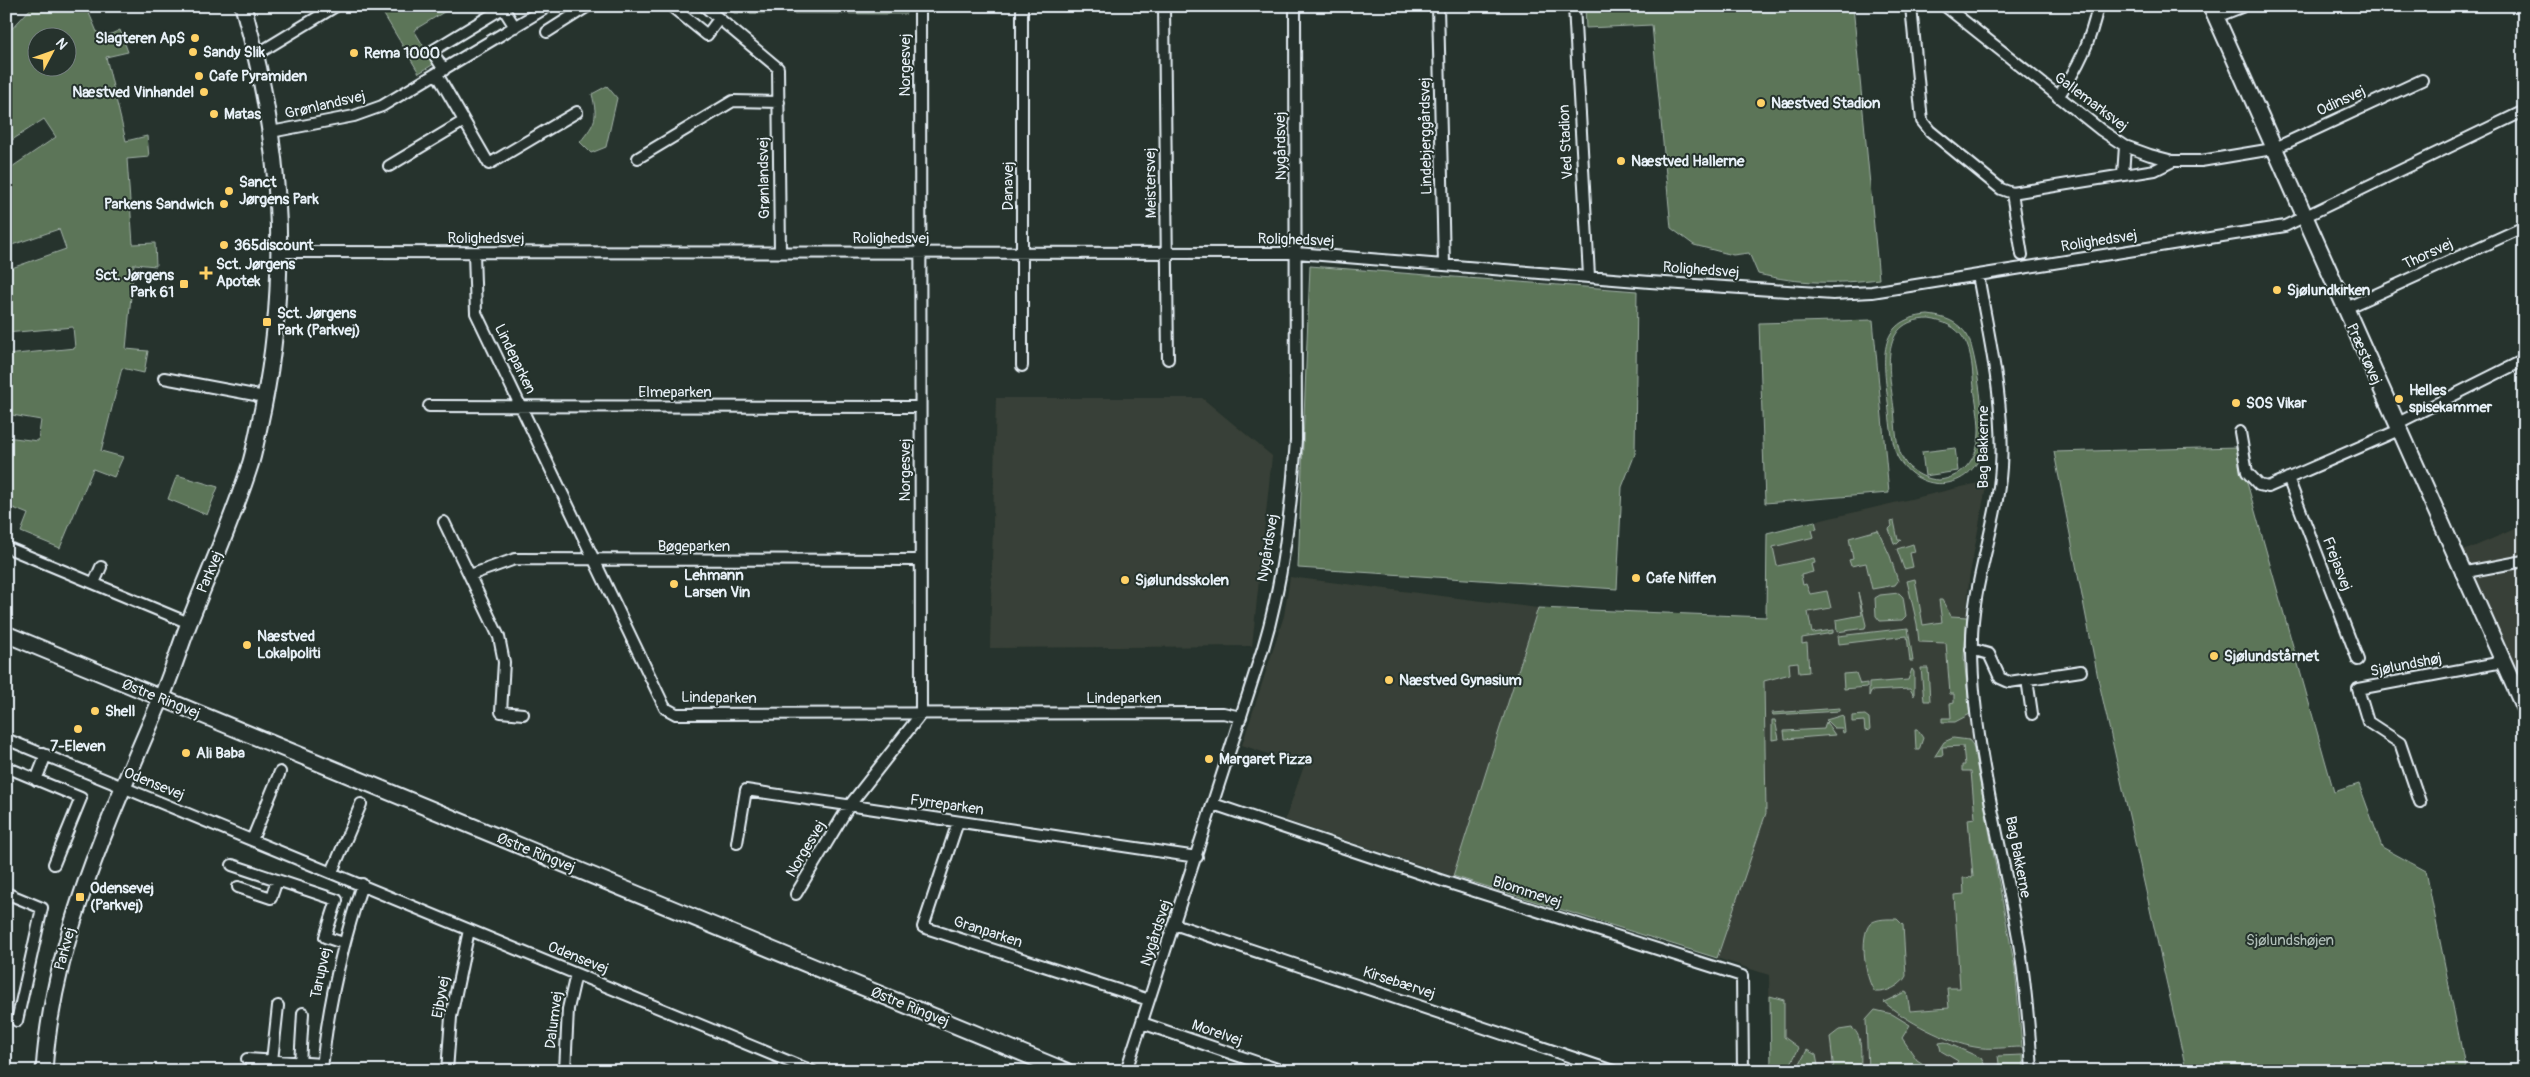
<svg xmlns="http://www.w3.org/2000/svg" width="2530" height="1077" viewBox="0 0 2530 1077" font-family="Pangolin,sans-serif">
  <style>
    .built { fill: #394137 }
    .green { fill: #5c7459; stroke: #a2b2a8; fill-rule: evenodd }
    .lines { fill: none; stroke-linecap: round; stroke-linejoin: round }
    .street-casing { stroke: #e8f1f8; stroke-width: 14 }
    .secondary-casing { stroke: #e8f1f8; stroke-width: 19 }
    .street { stroke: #26332d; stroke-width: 10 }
    .secondary { stroke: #26332d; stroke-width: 15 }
    .poi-dot { fill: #ffd166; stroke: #26332d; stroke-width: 2 }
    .labels { text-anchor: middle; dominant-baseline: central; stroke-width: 4; stroke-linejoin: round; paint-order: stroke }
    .poi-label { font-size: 15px; font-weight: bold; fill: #e8f1f8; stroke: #26332d; text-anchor: start }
    .street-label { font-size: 15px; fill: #e8f1f8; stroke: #26332d }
    .park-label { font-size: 15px; fill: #b0bfb8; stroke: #26332d }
  </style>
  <rect width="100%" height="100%" fill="#26332d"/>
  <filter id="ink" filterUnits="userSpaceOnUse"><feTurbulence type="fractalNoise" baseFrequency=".02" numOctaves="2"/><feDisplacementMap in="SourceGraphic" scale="10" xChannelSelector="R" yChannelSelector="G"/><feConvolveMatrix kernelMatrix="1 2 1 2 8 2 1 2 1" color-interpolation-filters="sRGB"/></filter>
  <g filter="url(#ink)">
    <!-- built -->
    <path class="built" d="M 996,398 L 1202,398 L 1272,456 L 1252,646 L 990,648 Z
      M 1987,481 L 1969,579 L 1964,658 L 1973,745 L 2015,968 L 2024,1071 L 1771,1071 L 1769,975 L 1717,958 L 1766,813 L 1764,681 L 1767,533 Z
      M 2524,525 L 2524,684 L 2464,551 Z
      M 1290,577 L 1538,608 L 1453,876 L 1285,820 L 1304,766 L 1242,745 L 1284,616 Z"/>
    <!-- green -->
    <path class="green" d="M 33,6 L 86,6 L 100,39 L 120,30 L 128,52 L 106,57 L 126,141 L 147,136 L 149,157 L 127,159 L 133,244 L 155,243 L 156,266 L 134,264 L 126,349 L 148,351 L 144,373 L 122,368 L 101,451 L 123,457 L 114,477 L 93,469 L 60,548 L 21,532 L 28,514 L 6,505 L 6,437 L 38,441 L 41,420 L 6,414 L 6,355 L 75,348 L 73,327 L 6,333 L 6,270 L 66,249 L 59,229 L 6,247 L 6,171 L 56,137 L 44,119 L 6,144 L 6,35 ZM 38,38 L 68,38 L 68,68 L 38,68 Z
      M 383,6 L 454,6 L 414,30 L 434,64 L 419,73 L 380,8 Z
      M 725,6 L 906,6 L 906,14 L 734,13 Z
      M 1585,6 L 1853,6 L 1879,279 C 1837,284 1799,284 1758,274 L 1749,253 L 1733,255 L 1694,245 L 1671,228 L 1652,25 L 1586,28 Z
      M 607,86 L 617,98 L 606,147 L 591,153 L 580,142 C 596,122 598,119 592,94 Z
      M 1310,266 L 1637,291 L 1635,454 L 1622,487 L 1617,589 L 1298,568 Z
      M 1928,315 C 1945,317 1957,321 1967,335 C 1976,349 1988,436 1982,452 C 1967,494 1917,493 1897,456 C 1891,439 1890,420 1888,402 C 1884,363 1874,319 1928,315 ZM 1929,319 C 1943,321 1957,327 1964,339 C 1973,353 1972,372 1974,387 C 1977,415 1987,444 1966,467 C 1959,474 1950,479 1939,480 C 1927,480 1914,473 1906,464 C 1895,449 1896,427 1894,409 C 1890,376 1876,319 1929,319 Z
      M 1873,320 L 1889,493 L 1765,503 L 1759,323 Z
      M 2237,447 L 2334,792 L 2359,784 L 2382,847 L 2426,871 L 2466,1071 L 2178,1071 L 2186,1069 L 2098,678 L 2054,452 Z
      M 1955,448 L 1958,471 L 1925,476 L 1922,452 Z
      M 177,475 L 218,487 L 207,515 L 168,499 Z
      M 1815,521 L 1817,529 L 1812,530 L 1814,537 L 1773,547 L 1777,566 L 1814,558 L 1815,563 L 1811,564 L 1813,572 L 1801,575 L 1803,585 L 1806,584 L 1810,594 L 1827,591 L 1831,608 L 1808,612 L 1812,633 L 1833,630 L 1833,633 L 1802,638 L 1802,644 L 1807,643 L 1809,672 L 1799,673 L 1798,662 L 1789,663 L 1790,674 L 1764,681 L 1766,813 L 1717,958 L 1453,876 L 1538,608 L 1766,617 L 1767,533 Z
      M 1894,521 L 1898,540 L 1901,540 L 1897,544 L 1894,543 L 1889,529 L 1892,526 L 1891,522 Z
      M 1878,530 L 1890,556 L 1898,581 L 1895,585 L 1872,589 L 1866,563 L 1851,566 L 1849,560 L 1853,559 L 1849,538 Z
      M 1913,544 L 1915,552 L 1910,553 L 1913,567 L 1904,569 L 1897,549 Z
      M 1915,579 L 1923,625 L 1942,622 L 1939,600 L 1942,600 L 1951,616 L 1967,617 L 1964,658 L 1970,714 L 1955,722 L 1942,722 L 1942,718 L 1951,718 L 1950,704 L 1954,703 L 1954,694 L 1950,694 L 1946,643 L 1919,642 L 1917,624 L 1907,581 Z
      M 1858,592 L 1866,625 L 1865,628 L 1837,632 L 1836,620 L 1862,615 Z
      M 1899,593 L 1903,597 L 1906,616 L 1902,620 L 1880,621 L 1876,616 L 1875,598 L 1880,595 Z
      M 1908,628 L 1913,661 L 1910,661 L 1907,636 L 1839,644 L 1838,636 Z
      M 1921,668 L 1928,668 L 1930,701 L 1924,701 Z
      M 1912,669 L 1914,672 L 1914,696 L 1910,689 L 1871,691 L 1869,696 L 1869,683 L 1908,680 Z
      M 1856,673 L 1860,684 L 1867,683 L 1867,687 L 1844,689 L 1843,674 Z
      M 1840,708 L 1840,711 L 1773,715 L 1772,713 Z
      M 1843,715 L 1845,732 L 1843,733 L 1842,728 L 1834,728 L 1826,720 Z
      M 1865,715 L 1869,718 L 1870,730 L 1865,731 L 1864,721 L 1852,722 L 1852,716 Z
      M 1772,720 L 1775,720 L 1779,739 L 1772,740 Z
      M 1826,722 L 1835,735 L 1785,739 L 1784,731 L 1824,729 Z
      M 1915,729 L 1917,729 L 1923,738 L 1919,750 L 1916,750 Z
      M 1953,738 L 1969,740 L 1973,745 L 2015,968 L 2022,1047 C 2007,1047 1990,1050 1975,1047 C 1948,1043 1904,1020 1884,1002 L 1905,992 L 1907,993 L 1910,1011 L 1949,1008 L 1947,988 L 1960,988 L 1954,895 L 1964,894 L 1963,878 L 1973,877 L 1968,819 L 1975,818 L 1971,771 L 1962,771 L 1962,765 L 1965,765 L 1963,746 L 1942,747 L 1943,755 L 1935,756 L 1944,742 Z
      M 1897,919 L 1903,925 L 1906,976 C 1901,986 1886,993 1875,992 C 1865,980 1859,936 1870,924 C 1876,918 1890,919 1897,919 Z
      M 1770,996 L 1784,1000 L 1784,1037 L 1799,1048 L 1787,1071 L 1771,1071 Z
      M 1875,1010 L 1892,1014 L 1910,1025 L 1902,1038 L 1917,1060 L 1934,1071 L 1868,1071 L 1866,1020 Z
      M 1852,1028 C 1864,1036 1860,1057 1861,1071 L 1834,1071 L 1830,1037 L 1839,1030 Z
      M 1945,1042 L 1981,1058 L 1988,1071 L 1950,1071 L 1958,1061 L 1941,1051 L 1939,1043 Z
      M 1807,1050 L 1816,1055 L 1819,1071 L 1796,1071 Z
      M 2023,1055 L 2024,1071 L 2000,1071 L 1998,1056 Z"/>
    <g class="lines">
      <!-- street casing -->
      <g class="street-casing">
        <path id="street" d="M 671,6 L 707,35 L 719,19
          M 704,6 L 778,68 L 780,253
          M 1022,6 L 1022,366
          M 1164,6 L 1168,359
          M 1438,6 L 1444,265
          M 1574,6 L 1589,276
          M 1911,6 L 1922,121 L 1930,131 L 2001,189 L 2012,193 L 2155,170 L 2173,161
          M 1945,6 L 2101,130 L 2125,146 L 2150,155 L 2173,161 L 2201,161 L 2273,149 L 2422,80
          M 2216,17 L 2244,6
          M 547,32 L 588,6
          M 257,54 L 336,6
          M 444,70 L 432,51 L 503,8 L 515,27
          M 437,74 L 489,164 L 577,112
          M 2058,97 C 2079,66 2090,43 2098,6
          M 271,132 L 354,116 L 382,106 L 549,6
          M 638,158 L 733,101 L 779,102
          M 389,166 L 464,121
          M 2123,175 L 2125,146
          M 2012,193 L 2022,255
          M 280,252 L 1297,253 L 1650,282 L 1833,294 L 1872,292 L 2285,226 L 2524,111
          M 474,253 L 476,313 L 665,708 L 676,714 L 1223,713 L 1241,717
          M 1978,275 C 1989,338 2005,403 2001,467 C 1997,529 1970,587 1972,650 C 1973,743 1999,836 2016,926 C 2025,973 2029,1023 2032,1071
          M 2344,309 L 2524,227
          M 164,378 L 265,397
          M 429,406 L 920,407
          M 2396,424 L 2524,360
          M 2240,432 L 2247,472 L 2259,485 L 2268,487 L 2399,430
          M 2288,478 L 2358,660
          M 444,522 L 499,637 L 504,662 L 501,712 L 523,714
          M 6,547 L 189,623
          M 2461,573 L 2524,561
          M 470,575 L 515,559 L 920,560
          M 94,583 L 101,567
          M 1971,649 L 1989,654 L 2000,678 L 2009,682 L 2081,671
          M 2027,679 L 2032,714
          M 6,739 L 812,1071
          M 6,767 L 81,798 L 54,864
          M 36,780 L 46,755
          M 2420,802 L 2400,743 L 2368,722 L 2358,689 L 2503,662
          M 1213,804 L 1443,881 L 1742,976 L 1743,1071
          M 958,822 L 923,927 L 1149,1000
          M 252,840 L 280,772
          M 737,843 L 746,790 L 1197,857
          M 232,865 L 337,900 L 325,937 L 343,943
          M 332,872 L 361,804
          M 238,887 L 271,898 L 277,880
          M 6,893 L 42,908 L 17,1021
          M 796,894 L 849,806 L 921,714 L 920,6
          M 1174,924 L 1613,1071
          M 1142,1023 L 1283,1071
          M 247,1059 L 322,1064
          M 272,1061 L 278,1006
          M 300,1064 L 303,1013
          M 322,1071 C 327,1006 342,946 362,884
          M 447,1071 L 451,1017 L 469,930
          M 565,1071 L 568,1009 L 576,974
          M 1126,1071 L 1263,648 C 1283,582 1291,509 1296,440 L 1295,6"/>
      </g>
      <!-- secondary casing -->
      <g class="secondary-casing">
        <path id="secondary" d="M 2211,6 L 2524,708
          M 6,634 L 1066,1071
          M 44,1071 C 53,939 109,821 160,701 C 171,676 179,649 189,623 C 210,569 234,517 251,462 C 256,444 259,426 263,408 C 291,272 281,139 243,6"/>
      </g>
      <!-- street -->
      <use href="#street" class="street"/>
      <!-- secondary -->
      <use href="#secondary" class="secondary"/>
    </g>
  </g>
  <!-- markers -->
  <g class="poi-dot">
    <circle cx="195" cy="38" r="5"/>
    <circle cx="193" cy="52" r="5"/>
    <circle cx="354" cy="53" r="5"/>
    <circle cx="199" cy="76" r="5"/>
    <circle cx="204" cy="92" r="5"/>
    <circle cx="1761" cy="103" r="5"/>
    <circle cx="214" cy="114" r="5"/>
    <circle cx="1621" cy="161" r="5"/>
    <circle cx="229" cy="191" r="5"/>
    <circle cx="224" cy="204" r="5"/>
    <circle cx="224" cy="245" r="5"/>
    <path d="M203.5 265.5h5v5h5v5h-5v5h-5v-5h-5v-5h5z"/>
    <rect x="179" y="279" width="10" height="10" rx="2.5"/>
    <circle cx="2277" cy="290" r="5"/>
    <rect x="262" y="317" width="10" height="10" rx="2.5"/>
    <circle cx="2399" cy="399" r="5"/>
    <circle cx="2236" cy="403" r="5"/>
    <circle cx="1636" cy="578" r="5"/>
    <circle cx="1125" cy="580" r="5"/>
    <circle cx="674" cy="584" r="5"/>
    <circle cx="247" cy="645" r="5"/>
    <circle cx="2214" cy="656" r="5"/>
    <circle cx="1389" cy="680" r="5"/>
    <circle cx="95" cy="711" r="5"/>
    <circle cx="78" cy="729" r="5"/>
    <circle cx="186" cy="753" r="5"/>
    <circle cx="1209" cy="759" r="5"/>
    <rect x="75" y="892" width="10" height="10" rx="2.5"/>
  </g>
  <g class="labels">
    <!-- poi labels -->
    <g class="poi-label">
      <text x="185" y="38" text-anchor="end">Slagteren ApS</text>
      <text x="203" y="52">Sandy Slik</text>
      <text x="364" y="53">Rema 1000</text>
      <text x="209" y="76">Cafe Pyramiden</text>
      <text x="194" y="92" text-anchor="end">Næstved Vinhandel</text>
      <text x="1771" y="103">Næstved Stadion</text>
      <text x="224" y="114">Matas</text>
      <text x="1631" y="161">Næstved Hallerne</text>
      <text x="239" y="182">Sanct<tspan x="239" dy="17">Jørgens Park</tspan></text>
      <text x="214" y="204" text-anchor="end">Parkens Sandwich</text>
      <text x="234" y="245">365discount</text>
      <text x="216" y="264">Sct. Jørgens<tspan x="216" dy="17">Apotek</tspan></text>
      <text x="174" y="275" text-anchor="end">Sct. Jørgens<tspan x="174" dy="17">Park 61</tspan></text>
      <text x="2287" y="290">Sjølundkirken</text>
      <text x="277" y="313">Sct. Jørgens<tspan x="277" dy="17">Park (Parkvej)</tspan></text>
      <text x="2409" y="390">Helles<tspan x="2409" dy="17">spisekammer</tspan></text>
      <text x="2246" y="403">SOS Vikar</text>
      <text x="684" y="575">Lehmann<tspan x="684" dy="17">Larsen Vin</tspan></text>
      <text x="1646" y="578">Cafe Niffen</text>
      <text x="1135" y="580">Sjølundsskolen</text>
      <text x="257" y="636">Næstved<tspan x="257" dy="17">Lokalpoliti</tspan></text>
      <text x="2224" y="656">Sjølundstårnet</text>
      <text x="1399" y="680">Næstved Gynasium</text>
      <text x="105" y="711">Shell</text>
      <text x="78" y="746" text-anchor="middle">7-Eleven</text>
      <text x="196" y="753">Ali Baba</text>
      <text x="1219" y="759">Margaret Pizza</text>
      <text x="90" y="888">Odensevej<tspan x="90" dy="17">(Parkvej)</tspan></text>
    </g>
    <!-- street labels -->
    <g class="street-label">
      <text transform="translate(905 65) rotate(-90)">Norgesvej</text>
      <text transform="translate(2341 101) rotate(-25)">Odinsvej</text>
      <text transform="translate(2091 102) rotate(37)">Gallemarksvej</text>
      <text transform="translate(325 105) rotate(-13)">Grønlandsvej</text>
      <text transform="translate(1426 136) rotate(-91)">Lindebjerggårdsvej</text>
      <text transform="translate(1566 142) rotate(-93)">Ved Stadion</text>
      <text transform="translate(1281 146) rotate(-91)">Nygårdsvej</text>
      <text transform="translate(764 178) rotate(-91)">Grønlandsvej</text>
      <text transform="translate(1151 183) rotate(-91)">Meistersvej</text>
      <text transform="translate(1008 186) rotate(-90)">Danavej</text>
      <text x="486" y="238">Rolighedsvej</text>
      <text x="891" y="238">Rolighedsvej</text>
      <text transform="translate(1296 240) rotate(2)">Rolighedsvej</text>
      <text transform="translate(2099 241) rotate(-9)">Rolighedsvej</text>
      <text transform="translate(2428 254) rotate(-25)">Thorsvej</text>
      <text transform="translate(1701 270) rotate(4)">Rolighedsvej</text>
      <text transform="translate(2364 354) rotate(66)">Præstøvej</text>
      <text transform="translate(515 359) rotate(64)">Lindeparken</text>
      <text x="675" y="392">Elmeparken</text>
      <text transform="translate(1983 447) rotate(-90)">Bag Bakkerne</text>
      <text transform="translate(905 470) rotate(-90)">Norgesvej</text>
      <text x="694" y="546">Bøgeparken</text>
      <text transform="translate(1268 548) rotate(-81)">Nygårdsvej</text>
      <text transform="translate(2337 564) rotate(69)">Frejasvej</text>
      <text transform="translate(210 572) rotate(-67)">Parkvej</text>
      <text transform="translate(2406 665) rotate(-11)">Sjølundshøj</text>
      <text transform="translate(719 698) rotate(1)">Lindeparken</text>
      <text x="1124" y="698">Lindeparken</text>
      <text transform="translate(161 699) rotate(22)">Østre Ringvej</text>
      <text transform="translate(154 784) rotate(22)">Odensevej</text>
      <text transform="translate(947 805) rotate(8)">Fyrreparken</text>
      <text transform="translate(806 849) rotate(-59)">Norgesvej</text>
      <text transform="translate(536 853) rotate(22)">Østre Ringvej</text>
      <text transform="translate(2018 857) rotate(79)">Bag Bakkerne</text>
      <text transform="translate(1527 892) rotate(18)">Blommevej</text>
      <text transform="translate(988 932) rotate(18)">Granparken</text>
      <text transform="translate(1156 933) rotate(-72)">Nygårdsvej</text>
      <text transform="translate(65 949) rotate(-75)">Parkvej</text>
      <text transform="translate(578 958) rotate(22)">Odensevej</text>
      <text transform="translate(321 973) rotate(-78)">Tarupvej</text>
      <text transform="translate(1399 983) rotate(18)">Kirsebærvej</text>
      <text transform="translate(441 997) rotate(-80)">Ejbyvej</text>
      <text transform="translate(910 1007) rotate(22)">Østre Ringvej</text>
      <text transform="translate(554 1020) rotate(-83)">Dalumvej</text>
      <text transform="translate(1217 1033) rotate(19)">Morelvej</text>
    </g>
    <!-- park labels -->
    <g class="park-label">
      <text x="2290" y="940">Sjølundshøjen</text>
    </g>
  </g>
  <!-- margin -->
  <rect width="2530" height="1077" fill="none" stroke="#26332d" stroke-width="25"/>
  <rect x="12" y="12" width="2505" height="1052" fill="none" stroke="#e8f1f8" stroke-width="2" filter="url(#ink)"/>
  <!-- north arrow -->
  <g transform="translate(52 52) rotate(49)"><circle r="24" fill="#26332d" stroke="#747f7e"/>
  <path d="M0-4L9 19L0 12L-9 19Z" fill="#ffd166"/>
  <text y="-8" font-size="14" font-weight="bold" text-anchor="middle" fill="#e8f1f8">N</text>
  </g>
</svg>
